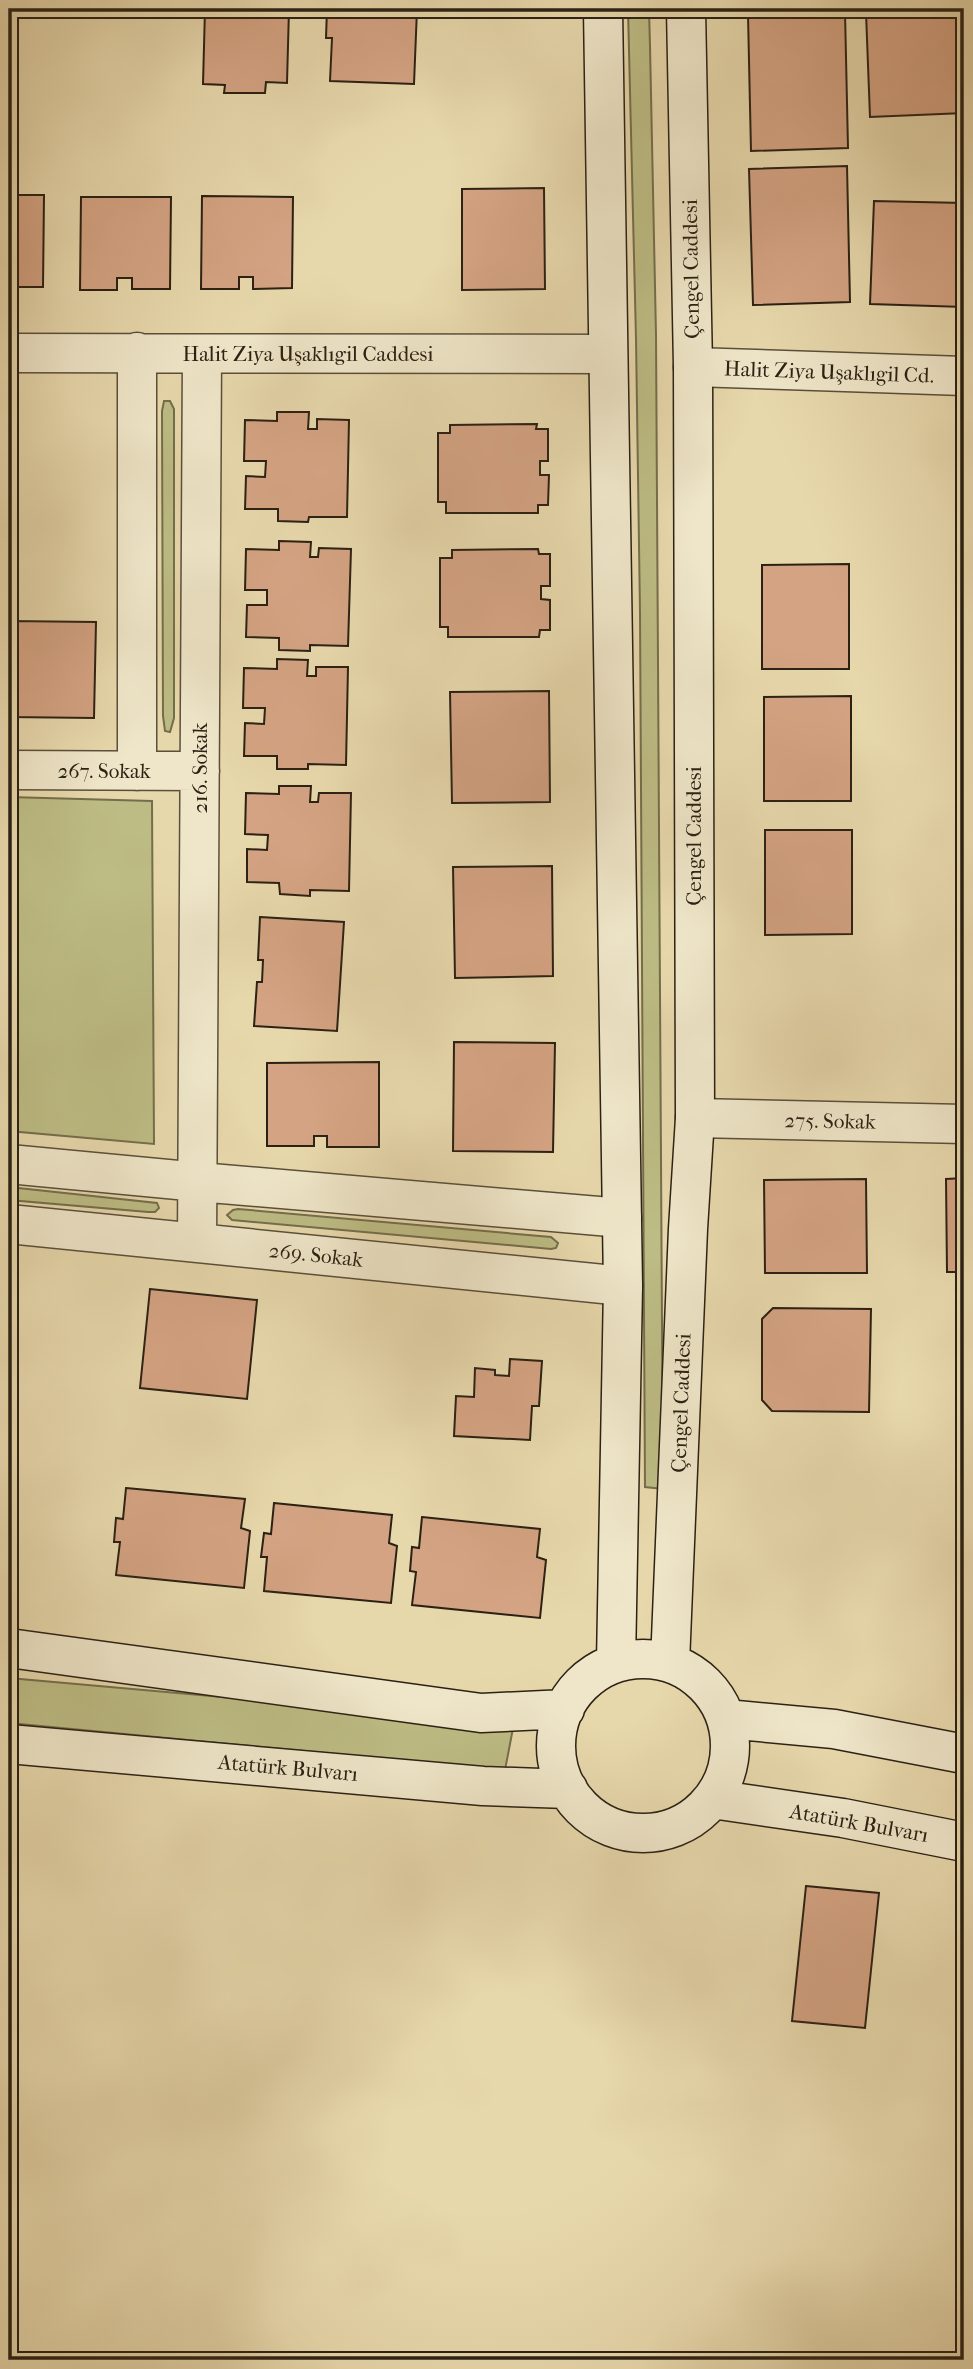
<svg xmlns="http://www.w3.org/2000/svg" width="973" height="2369" viewBox="0 0 973 2369" font-family="'IM FELL French Canon',serif">
  <style>
    .green { fill: #bdbc84; stroke: #746e4c; stroke-width: 2 }
    .building { fill: #d4a383; stroke: #2b2114; stroke-width: 2 }
    .lines { fill: none; stroke-linecap: round; stroke-linejoin: round }
    .street-casing { stroke: #5a4f3a; stroke-width: 41 }
    .secondary-casing { stroke: #2b2114; stroke-width: 41 }
    .street { stroke: #efe6c9; stroke-width: 38 }
    .secondary { stroke: #efe6c9; stroke-width: 38 }
    .labels { text-anchor: middle; dominant-baseline: central; stroke-width: 7; stroke-linejoin: round; paint-order: stroke }
    .street-label { font-size: 21px; fill: #2b2114; stroke: #efe6c9 }
  </style>
  <rect width="100%" height="100%" fill="#e7d8ac"/>
  <filter id="stains"><feTurbulence type="fractalNoise" baseFrequency=".00286" numOctaves="4"/><feColorMatrix values="0 0 0 0 .2 0 0 0 0 .09 0 0 0 0 .02 0 0 0 .5 -.17"/></filter>
  <radialGradient id="worn" r=".72"><stop offset=".6" stop-color="#630" stop-opacity="0"/><stop offset="1" stop-color="#630" stop-opacity=".3"/></radialGradient>
  <!-- green -->
  <path class="green" d="M 628,9 L 649,9 L 650,46 L 656,335 L 663,1489 L 645,1487 L 640,613 L 636,339 Z
    M 164,401 L 170,401 L 174,409 L 174,718 L 170,732 L 165,731 L 163,716 L 162,411 Z
    M 9,797 L 152,801 L 154,1144 L 9,1131 Z
    M 9,1187 L 157,1203 L 159,1208 L 155,1212 L 148,1212 L 9,1200 Z
    M 238,1209 L 551,1237 L 558,1243 L 556,1248 L 551,1249 L 232,1220 L 227,1215 L 233,1210 Z
    M 9,1678 L 514,1723 L 505,1770 L 9,1723 Z"/>
  <!-- building -->
  <path class="building" d="M 199,9 L 289,9 L 287,83 L 266,82 L 265,93 L 224,93 L 225,85 L 203,84 L 205,9 Z
    M 327,9 L 417,9 L 414,84 L 330,81 L 332,38 L 326,38 Z
    M 961,9 L 964,113 L 870,117 L 866,13 Z
    M 845,12 L 848,148 L 751,151 L 748,15 Z
    M 847,166 L 850,302 L 753,305 L 749,169 Z
    M 544,188 L 545,289 L 462,290 L 462,189 Z
    M 9,195 L 44,195 L 43,287 L 9,287 Z
    M 202,196 L 293,197 L 292,288 L 253,289 L 253,277 L 239,277 L 239,289 L 201,289 Z
    M 81,197 L 171,197 L 170,289 L 132,289 L 132,278 L 117,278 L 117,290 L 80,290 Z
    M 874,201 L 964,203 L 964,307 L 870,304 Z
    M 277,412 L 309,412 L 308,429 L 317,429 L 317,419 L 349,420 L 347,517 L 309,517 L 308,522 L 278,521 L 278,509 L 245,509 L 246,476 L 265,477 L 266,461 L 244,461 L 245,420 L 277,421 Z
    M 537,424 L 536,429 L 548,429 L 548,461 L 540,461 L 540,475 L 549,475 L 548,505 L 538,505 L 538,513 L 446,513 L 446,502 L 438,502 L 438,433 L 450,433 L 450,425 Z
    M 279,541 L 311,542 L 310,557 L 318,557 L 319,548 L 351,549 L 348,646 L 310,645 L 310,651 L 279,650 L 279,638 L 246,637 L 247,605 L 267,605 L 267,590 L 245,590 L 246,549 L 279,550 Z
    M 538,549 L 539,554 L 550,554 L 550,586 L 541,586 L 541,599 L 550,600 L 550,630 L 540,630 L 539,637 L 448,637 L 448,627 L 440,627 L 440,558 L 452,558 L 452,550 Z
    M 849,564 L 849,669 L 762,669 L 762,565 Z
    M 9,621 L 96,622 L 94,718 L 9,717 Z
    M 277,659 L 308,660 L 307,676 L 316,676 L 316,667 L 348,667 L 346,765 L 308,764 L 308,769 L 277,769 L 277,756 L 244,756 L 245,723 L 264,724 L 265,708 L 243,708 L 244,668 L 277,669 Z
    M 549,691 L 550,802 L 452,803 L 450,692 Z
    M 851,696 L 851,801 L 764,801 L 764,697 Z
    M 279,786 L 311,786 L 310,802 L 318,802 L 319,793 L 351,793 L 349,891 L 310,890 L 310,896 L 280,894 L 279,883 L 247,882 L 247,849 L 267,850 L 268,835 L 245,834 L 246,793 L 279,794 Z
    M 765,830 L 852,830 L 852,934 L 765,935 Z
    M 958,839 L 964,839 L 964,937 L 959,937 Z
    M 552,866 L 553,976 L 455,978 L 453,867 Z
    M 260,917 L 344,922 L 337,1031 L 254,1026 L 257,982 L 262,982 L 263,960 L 258,960 Z
    M 454,1042 L 555,1043 L 553,1152 L 453,1151 Z
    M 379,1062 L 379,1147 L 327,1147 L 327,1136 L 314,1136 L 314,1146 L 267,1146 L 267,1063 Z
    M 964,1178 L 964,1272 L 947,1272 L 946,1179 Z
    M 866,1179 L 867,1273 L 765,1273 L 764,1180 Z
    M 150,1289 L 257,1300 L 247,1399 L 140,1388 Z
    M 773,1308 L 871,1309 L 869,1412 L 772,1411 L 762,1400 L 762,1319 Z
    M 510,1359 L 542,1361 L 539,1406 L 532,1406 L 530,1440 L 454,1436 L 456,1396 L 474,1397 L 475,1368 L 495,1370 L 495,1375 L 509,1376 Z
    M 126,1488 L 245,1499 L 241,1528 L 250,1531 L 244,1588 L 116,1575 L 120,1542 L 114,1542 L 116,1518 L 123,1519 Z
    M 274,1503 L 392,1515 L 389,1543 L 397,1546 L 391,1603 L 264,1591 L 267,1557 L 261,1557 L 264,1533 L 271,1534 Z
    M 422,1517 L 540,1529 L 537,1557 L 546,1560 L 540,1618 L 412,1605 L 416,1572 L 410,1571 L 412,1547 L 419,1548 Z
    M 806,1886 L 879,1893 L 865,2028 L 792,2021 Z"/>
  <g class="lines">
    <!-- street casing -->
    <g class="street-casing">
      <path id="street" d="M 9,353 L 607,354
        M 693,367 L 964,376
        M 9,770 L 200,771
        M 137,771 L 137,352
        M 695,1118 L 964,1124
        M 9,1164 L 199,1182 L 622,1218
        M 9,1224 L 623,1286
        M 197,1243 L 202,354"/>
    </g>
    <!-- secondary casing -->
    <g class="secondary-casing">
      <path id="secondary" d="M 603,9 L 623,1286 L 616,1663
        M 9,1648 L 481,1713 L 565,1709
        M556 1746a87 87 0 1 1 174 0a87 87 0 1 1-174 0Z
        M 670,1663 L 688,1229 L 695,1118 L 693,367 L 686,9
        M 726,1719 L 834,1729 L 964,1754
        M 9,1744 L 483,1786 L 568,1789
        M 712,1799 L 843,1818 L 964,1842"/>
    </g>
    <!-- street -->
    <use href="#street" class="street"/>
    <!-- secondary -->
    <use href="#secondary" class="secondary"/>
  </g>
  <g class="labels">
    <!-- street labels -->
    <g class="street-label">
      <text transform="translate(691 269) rotate(-91)">Çengel Caddesi</text>
      <text x="308" y="354">Halit Ziya Uşaklıgil Caddesi</text>
      <text transform="translate(829 372) rotate(2)">Halit Ziya Uşaklıgil Cd.</text>
      <text transform="translate(200 768) rotate(-90)">216. Sokak</text>
      <text x="104" y="771">267. Sokak</text>
      <text transform="translate(694 836) rotate(-90)">Çengel Caddesi</text>
      <text transform="translate(830 1121) rotate(1)">275. Sokak</text>
      <text transform="translate(316 1255) rotate(6)">269. Sokak</text>
      <text transform="translate(681 1403) rotate(-88)">Çengel Caddesi</text>
      <text transform="translate(288 1768) rotate(5)">Atatürk Bulvarı</text>
      <text transform="translate(859 1823) rotate(10)">Atatürk Bulvarı</text>
    </g>
  </g>
  <!-- margin -->
  <rect width="973" height="2369" fill="none" stroke="#e7d8ac" stroke-width="35"/>
  <rect x="10" y="10" width="952" height="2348" fill="none" stroke="#2b2114" stroke-width="3.5"/>
  <rect x="18" y="18" width="938" height="2334" fill="none" stroke="#2b2114" stroke-width="2"/>
  <rect width="100%" height="100%" filter="url(#stains)"/>
  <rect width="100%" height="100%" fill="url(#worn)"/>
</svg>
